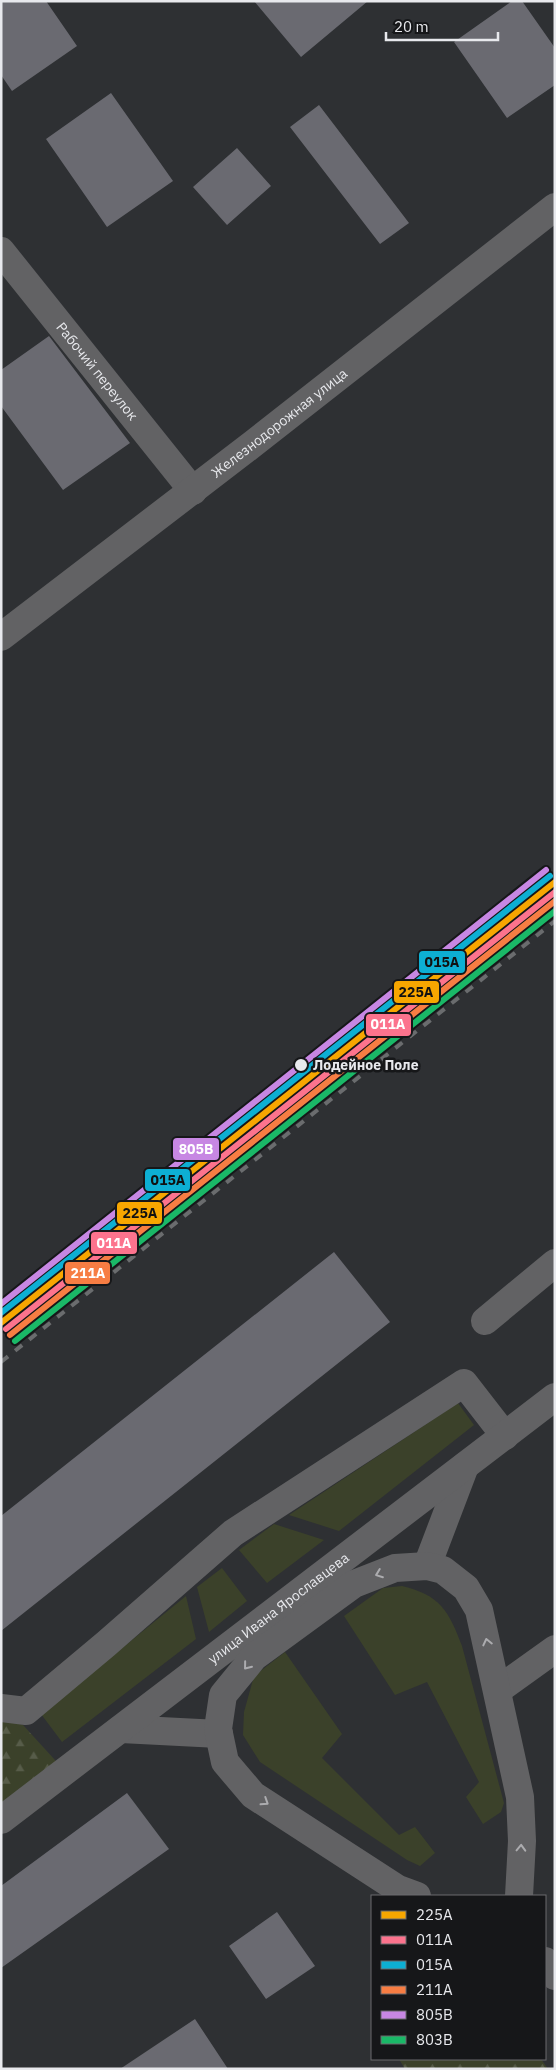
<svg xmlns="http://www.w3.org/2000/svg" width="556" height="2070" viewBox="0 0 556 2070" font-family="'IBM Plex Sans',sans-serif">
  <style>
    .grass { fill: #3b412a }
    .forest { fill: url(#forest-firs) }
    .building { fill: #6a6a71 }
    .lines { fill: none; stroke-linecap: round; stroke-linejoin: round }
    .minor { stroke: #626264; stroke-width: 28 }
    .rail { stroke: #6a6c6e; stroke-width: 4; stroke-dasharray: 9 9; stroke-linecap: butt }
    .rail-1-casing { stroke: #161719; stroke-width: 10 }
    .rail-2-casing { stroke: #161719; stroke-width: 10 }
    .rail-3-casing { stroke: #161719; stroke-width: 10 }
    .rail-4-casing { stroke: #161719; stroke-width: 10 }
    .rail-5-casing { stroke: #161719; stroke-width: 10 }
    .rail-6-casing { stroke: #161719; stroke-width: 10 }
    .rail-1 { stroke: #f7a600; stroke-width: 6 }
    .rail-2 { stroke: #fc738d; stroke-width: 6 }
    .rail-3 { stroke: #0dafd3; stroke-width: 6 }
    .rail-4 { stroke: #f77d43; stroke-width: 6 }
    .rail-5 { stroke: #c787e3; stroke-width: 6 }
    .rail-6 { stroke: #1ab867; stroke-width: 6 }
    .oneway { stroke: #acacaf }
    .stop-dot { fill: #e8e9ed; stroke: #161719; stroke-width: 2 }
    .labels { text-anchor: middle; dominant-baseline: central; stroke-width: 5; stroke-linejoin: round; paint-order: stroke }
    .street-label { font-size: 14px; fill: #e8e9ed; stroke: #161719 }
    .stop-label { font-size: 14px; font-weight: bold; fill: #e8e9ed; stroke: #161719; text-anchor: start }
    .line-badge { stroke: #161719; stroke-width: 2 }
    .badge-label { font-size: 14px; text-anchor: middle; font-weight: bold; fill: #fff }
    .pale-badge-label { font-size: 14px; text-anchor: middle; font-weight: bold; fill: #111 }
  </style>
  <defs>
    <pattern id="forest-firs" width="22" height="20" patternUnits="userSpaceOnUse" patternTransform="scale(1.25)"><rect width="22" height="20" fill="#3b412a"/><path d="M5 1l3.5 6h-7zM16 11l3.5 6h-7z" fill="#575c49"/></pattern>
  </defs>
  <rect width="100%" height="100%" fill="#2e3033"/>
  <!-- grass -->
  <path class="grass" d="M 458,1403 L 474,1425 L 339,1531 L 289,1515 Z
    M 274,1524 L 324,1540 L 267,1583 L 239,1550 Z
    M 222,1568 L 247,1601 L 209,1632 L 197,1587 Z
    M 402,1586 C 440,1595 449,1611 462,1646 L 504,1803 L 501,1812 L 483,1824 L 466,1797 L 479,1782 L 427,1682 L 395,1695 L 344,1616 L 383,1588 Z
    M 186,1596 L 196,1639 L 62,1742 L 41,1714 Z
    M 285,1652 L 342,1734 L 322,1758 L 399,1835 L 415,1827 L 435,1853 L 420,1866 L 407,1860 L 260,1762 L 243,1735 L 244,1712 L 254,1676 Z"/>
  <!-- forest -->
  <path class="forest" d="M 1,1718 L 23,1725 L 65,1771 L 1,1820 Z
    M 399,2059 L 541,2059 L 548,2069 L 405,2069 Z"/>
  <!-- building -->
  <path class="building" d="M 1,1 L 46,1 L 77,46 L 12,91 L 1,75 Z
    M 254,1 L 368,1 L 301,57 Z
    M 512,1 L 522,1 L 555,48 L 555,85 L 507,118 L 454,42 Z
    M 111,93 L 173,181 L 107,227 L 46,139 Z
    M 319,105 L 409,223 L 380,244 L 290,127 Z
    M 237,148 L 271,186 L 227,225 L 193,187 Z
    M 49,336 L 130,443 L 63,490 L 1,406 L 1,370 Z
    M 334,1252 L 390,1322 L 1,1631 L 1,1516 Z
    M 127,1793 L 169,1849 L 1,1968 L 1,1886 Z
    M 277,1912 L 315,1966 L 266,1999 L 229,1946 Z
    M 195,2019 L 228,2069 L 120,2069 Z"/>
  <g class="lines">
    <!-- minor -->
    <g class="minor">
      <path id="s1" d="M 1,251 L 193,491"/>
      <path id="s2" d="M 1,637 L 254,443 L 555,207"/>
      <path d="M 485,1321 L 555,1263"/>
      <path d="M 427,1566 L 465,1466"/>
      <path d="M 498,1690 L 555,1649"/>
      <path d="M 1,1708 L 26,1711 L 106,1644 L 233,1533 L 464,1383 L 505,1436"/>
      <path d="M 121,1729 L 219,1734"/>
      <path id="s3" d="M 1,1820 L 555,1397"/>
      <path d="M 417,1896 L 398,1889 L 253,1795 L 225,1762 L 218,1729 L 223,1695 L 254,1657 L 354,1584 L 395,1568 L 427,1566 L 443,1570 L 466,1588 L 479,1610 L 520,1797 L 522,1841 L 519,1896"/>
      <path d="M 545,1961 L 555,1976"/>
    </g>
    <!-- rail -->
    <path class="rail" d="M 1,1362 L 555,921"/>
    <!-- rail-1 casing -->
    <g class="rail-1-casing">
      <path id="rail-1" d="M 1,1323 L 555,882"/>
    </g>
    <!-- rail-2 casing -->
    <g class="rail-2-casing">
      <path id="rail-2" d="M 6,1329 L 555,892"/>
    </g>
    <!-- rail-3 casing -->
    <g class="rail-3-casing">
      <path id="rail-3" d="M 1,1313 L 550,876"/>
    </g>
    <!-- rail-4 casing -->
    <g class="rail-4-casing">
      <path id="rail-4" d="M 10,1335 L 555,901"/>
    </g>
    <!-- rail-5 casing -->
    <g class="rail-5-casing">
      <path id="rail-5" d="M 1,1304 L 546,870"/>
    </g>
    <!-- rail-6 casing -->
    <g class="rail-6-casing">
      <path id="rail-6" d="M 15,1341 L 555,911"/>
    </g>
    <!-- rail-1 -->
    <use href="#rail-1" class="rail-1"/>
    <!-- rail-2 -->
    <use href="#rail-2" class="rail-2"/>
    <!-- rail-3 -->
    <use href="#rail-3" class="rail-3"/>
    <!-- rail-4 -->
    <use href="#rail-4" class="rail-4"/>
    <!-- rail-5 -->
    <use href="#rail-5" class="rail-5"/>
    <!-- rail-6 -->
    <use href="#rail-6" class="rail-6"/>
  </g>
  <!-- one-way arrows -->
  <defs><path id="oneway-chevron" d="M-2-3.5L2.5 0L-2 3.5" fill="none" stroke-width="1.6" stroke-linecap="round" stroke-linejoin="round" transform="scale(1.25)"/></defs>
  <g class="oneway">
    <use href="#oneway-chevron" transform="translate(379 1574) rotate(159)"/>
    <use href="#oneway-chevron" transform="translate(487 1642) rotate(-103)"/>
    <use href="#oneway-chevron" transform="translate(247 1666) rotate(129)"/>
    <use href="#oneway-chevron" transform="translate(265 1802) rotate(33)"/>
    <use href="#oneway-chevron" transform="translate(521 1848) rotate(-88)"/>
  </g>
  <!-- markers -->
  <circle class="stop-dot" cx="301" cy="1065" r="7"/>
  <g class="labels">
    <!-- street labels -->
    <g class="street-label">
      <text stroke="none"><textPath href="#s1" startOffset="154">Рабочий переулок</textPath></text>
      <text stroke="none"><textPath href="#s2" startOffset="351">Железнодорожная улица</textPath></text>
      <text stroke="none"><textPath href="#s3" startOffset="349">улица Ивана Ярославцева</textPath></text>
    </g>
    <!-- stop labels -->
    <g class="stop-label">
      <text x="313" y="1065">Лодейное Поле</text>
    </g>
  </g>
  <g class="line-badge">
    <rect x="418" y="950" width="48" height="24" rx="5" fill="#0dafd3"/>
    <rect x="393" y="980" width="47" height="24" rx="5" fill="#f7a600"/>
    <rect x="365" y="1013" width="47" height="24" rx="5" fill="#fc738d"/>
    <rect x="172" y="1137" width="48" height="24" rx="5" fill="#c787e3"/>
    <rect x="144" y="1168" width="47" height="24" rx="5" fill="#0dafd3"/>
    <rect x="116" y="1201" width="47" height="24" rx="5" fill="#f7a600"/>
    <rect x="90" y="1231" width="48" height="24" rx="5" fill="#fc738d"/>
    <rect x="64" y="1261" width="47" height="24" rx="5" fill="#f77d43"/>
  </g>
  <g class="badge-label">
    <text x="388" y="1029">011А</text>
    <text x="196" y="1154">805В</text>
    <text x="114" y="1248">011А</text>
    <text x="88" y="1278">211А</text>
  </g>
  <g class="pale-badge-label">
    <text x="442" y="967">015А</text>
    <text x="416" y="997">225А</text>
    <text x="168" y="1185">015А</text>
    <text x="140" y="1218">225А</text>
  </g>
  <!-- border -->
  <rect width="556" height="2070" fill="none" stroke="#e8e9ed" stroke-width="5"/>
  <!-- legend -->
  <rect x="371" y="1895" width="175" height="165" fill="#161719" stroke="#6a6b6e"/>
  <rect x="381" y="1911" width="25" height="8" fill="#f7a600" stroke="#6a6b6e"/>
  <text x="416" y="1920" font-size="15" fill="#e8e9ed">225А</text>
  <rect x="381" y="1936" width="25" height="8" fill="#fc738d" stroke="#6a6b6e"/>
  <text x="416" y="1945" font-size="15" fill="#e8e9ed">011А</text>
  <rect x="381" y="1961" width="25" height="8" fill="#0dafd3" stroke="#6a6b6e"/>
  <text x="416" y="1970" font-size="15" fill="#e8e9ed">015А</text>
  <rect x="381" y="1986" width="25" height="8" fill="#f77d43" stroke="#6a6b6e"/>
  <text x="416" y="1995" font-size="15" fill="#e8e9ed">211А</text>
  <rect x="381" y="2011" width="25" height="8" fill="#c787e3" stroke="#6a6b6e"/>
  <text x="416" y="2020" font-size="15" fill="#e8e9ed">805В</text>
  <rect x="381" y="2036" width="25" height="8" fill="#1ab867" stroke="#6a6b6e"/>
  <text x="416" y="2045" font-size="15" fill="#e8e9ed">803В</text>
  <!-- scale -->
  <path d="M386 32v8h112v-8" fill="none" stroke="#e8e9ed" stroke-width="2.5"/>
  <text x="394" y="32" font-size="15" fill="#e8e9ed" stroke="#161719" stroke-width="4" paint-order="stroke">20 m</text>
</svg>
